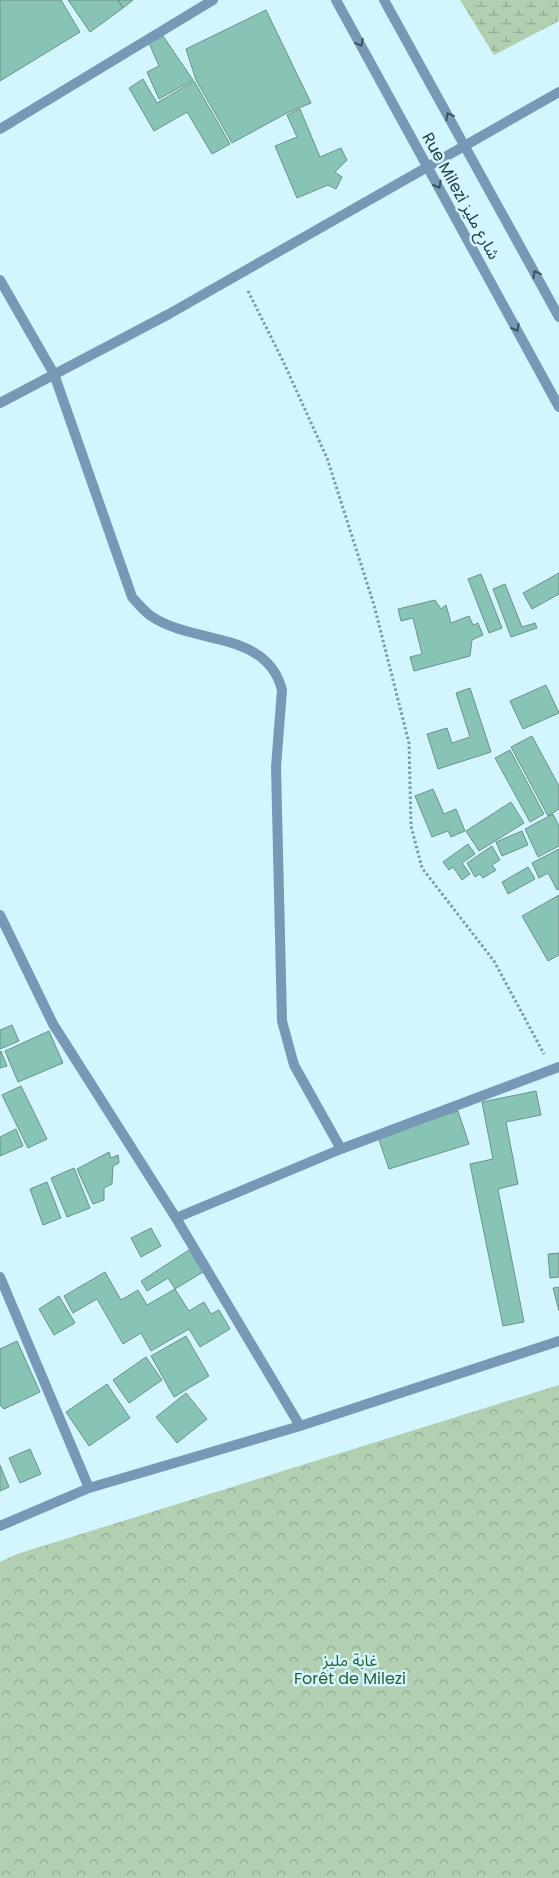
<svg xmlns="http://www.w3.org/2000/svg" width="559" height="1878" viewBox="0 0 559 1878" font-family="Poppins,'Noto Sans Arabic',sans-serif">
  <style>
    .forest { fill: url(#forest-crowns) }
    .wetland { fill: url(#wetland-marsh) }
    .building { fill: #87c4b6; stroke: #6a9389 }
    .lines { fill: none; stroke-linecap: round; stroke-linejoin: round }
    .path { stroke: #7f9aa0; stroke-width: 3; stroke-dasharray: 2.5 2.5; stroke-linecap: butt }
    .minor { stroke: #7799b5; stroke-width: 10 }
    .tertiary { stroke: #7799b5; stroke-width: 10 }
    .oneway { stroke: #3c525c }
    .labels { text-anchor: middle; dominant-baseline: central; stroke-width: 5; stroke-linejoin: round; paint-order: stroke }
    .street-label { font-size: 16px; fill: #293b3e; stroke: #d3f6fe }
    .park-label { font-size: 16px; fill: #2b5f2e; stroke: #d3f6fe }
  </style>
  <defs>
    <pattern id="forest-crowns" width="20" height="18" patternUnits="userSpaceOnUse" patternTransform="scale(1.25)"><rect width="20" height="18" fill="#b2cfb2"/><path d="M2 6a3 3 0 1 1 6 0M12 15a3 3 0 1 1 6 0" fill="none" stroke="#91a992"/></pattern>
    <pattern id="wetland-marsh" width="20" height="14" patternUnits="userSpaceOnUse" patternTransform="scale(1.25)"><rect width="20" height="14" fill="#b2cfb2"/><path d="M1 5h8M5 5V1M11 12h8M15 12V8" fill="none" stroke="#91a992"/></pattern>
  </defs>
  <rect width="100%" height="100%" fill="#d3f6fe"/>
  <!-- forest -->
  <path class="forest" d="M 559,1385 L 559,1878 L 0,1878 L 0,1562 L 17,1554 Z"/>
  <!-- wetland -->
  <path class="wetland" d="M 460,0 L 559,0 L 559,21 L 494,55 Z"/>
  <!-- building -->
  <path class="building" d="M 0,0 L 61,0 L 80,32 L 0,81 Z
    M 68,0 L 118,0 L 123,8 L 90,32 Z
    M 118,0 L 133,0 L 123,8 Z
    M 266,10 L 311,103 L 287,113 L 232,143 L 196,80 L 186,49 Z
    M 163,36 L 193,80 L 159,99 L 147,72 L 159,66 L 149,43 Z
    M 143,79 L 157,103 L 194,81 L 230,144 L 212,154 L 187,112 L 154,131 L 129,88 Z
    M 300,109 L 320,157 L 341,148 L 347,160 L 335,172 L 342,177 L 336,189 L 328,185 L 297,198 L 275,146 L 297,137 L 287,115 Z
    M 559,573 L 559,594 L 532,609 L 523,593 Z
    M 481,574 L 502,628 L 489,633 L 468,579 Z
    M 505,584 L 522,627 L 535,623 L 537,628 L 511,637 L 493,589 Z
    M 435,600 L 441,609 L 446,605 L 451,623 L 469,616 L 473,625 L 478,623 L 483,635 L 472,640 L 470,656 L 414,671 L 410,657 L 422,654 L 413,618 L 401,621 L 398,609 Z
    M 546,685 L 559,713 L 523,729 L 510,701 Z
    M 470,688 L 491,752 L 438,769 L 427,734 L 447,728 L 452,743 L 470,737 L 456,693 Z
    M 532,736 L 559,786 L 559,809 L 548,816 L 511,747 Z
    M 510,750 L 544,814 L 530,822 L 495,758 Z
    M 433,789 L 444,814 L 456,809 L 465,831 L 451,837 L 448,831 L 432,837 L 415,796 Z
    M 511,802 L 524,823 L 479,851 L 466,831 Z
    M 553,814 L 559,826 L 559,846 L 538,857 L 525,829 Z
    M 522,831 L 528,845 L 502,856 L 496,842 Z
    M 468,844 L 475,854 L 462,863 L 470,874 L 462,880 L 453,867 L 449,870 L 443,862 Z
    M 492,846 L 500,860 L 492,865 L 496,870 L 483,878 L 480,874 L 475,877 L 467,863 Z
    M 559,849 L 559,889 L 557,890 L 548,873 L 539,878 L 532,863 Z
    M 528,867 L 535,879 L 508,894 L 502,882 Z
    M 559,895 L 559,955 L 548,961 L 522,916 Z
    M 12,1025 L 19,1041 L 0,1049 L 0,1030 Z
    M 49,1031 L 63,1063 L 18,1082 L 5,1051 Z
    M 1,1051 L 7,1066 L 0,1068 L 0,1052 Z
    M 21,1086 L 47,1139 L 28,1148 L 2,1095 Z
    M 536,1091 L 541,1115 L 506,1122 L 518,1184 L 498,1189 L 524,1322 L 503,1326 L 470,1164 L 493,1159 L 482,1102 Z
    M 458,1111 L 469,1144 L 389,1169 L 378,1137 Z
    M 16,1129 L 23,1146 L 0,1156 L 0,1137 Z
    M 109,1152 L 111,1158 L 118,1155 L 119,1163 L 113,1166 L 112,1184 L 104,1188 L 104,1200 L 93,1204 L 77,1169 Z
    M 74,1168 L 90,1208 L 67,1217 L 51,1178 Z
    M 47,1182 L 61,1218 L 43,1225 L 30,1189 Z
    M 151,1228 L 161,1246 L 141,1257 L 131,1238 Z
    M 189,1250 L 203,1272 L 175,1289 L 168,1278 L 147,1291 L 141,1281 Z
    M 559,1253 L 559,1277 L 550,1278 L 548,1254 Z
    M 105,1272 L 121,1300 L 138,1290 L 147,1305 L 175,1289 L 189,1311 L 204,1302 L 211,1314 L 219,1310 L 230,1329 L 200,1347 L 189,1329 L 151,1351 L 141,1333 L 123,1344 L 97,1299 L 73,1313 L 64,1296 Z
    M 559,1287 L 559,1311 L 553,1288 Z
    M 59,1296 L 75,1323 L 54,1335 L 39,1309 Z
    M 186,1336 L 209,1376 L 174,1397 L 151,1356 Z
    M 17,1341 L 40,1392 L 4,1409 L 0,1405 L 0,1349 Z
    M 146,1357 L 162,1380 L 129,1403 L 113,1380 Z
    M 107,1384 L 130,1418 L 89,1446 L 66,1412 Z
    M 186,1393 L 207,1419 L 177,1443 L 156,1417 Z
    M 30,1449 L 41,1474 L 20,1483 L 9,1458 Z
    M 0,1465 L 9,1487 L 0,1491 Z"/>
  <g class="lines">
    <!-- path -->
    <path class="path" d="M 248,291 L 283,361 L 327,458 L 374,605 L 409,743 L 411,826 L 422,868 L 494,961 L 544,1054"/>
    <!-- minor -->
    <path class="minor" d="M 0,129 L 213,0
      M 0,280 L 54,374 L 132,597 C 138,604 144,611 151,616 C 193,645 267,630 282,690 L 276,767 L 282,1021 L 294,1065 L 341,1149
      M 0,403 L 169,314 L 559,92
      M 0,915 L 53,1024 L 176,1218 L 300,1426
      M 176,1218 L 341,1149 L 559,1067
      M 0,1277 L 89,1488
      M 0,1526 L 89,1488 L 300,1426 L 559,1341"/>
    <!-- tertiary -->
    <path class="tertiary" d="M 336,0 L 559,407
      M 384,0 L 559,317"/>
  </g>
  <!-- one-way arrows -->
  <defs><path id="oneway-chevron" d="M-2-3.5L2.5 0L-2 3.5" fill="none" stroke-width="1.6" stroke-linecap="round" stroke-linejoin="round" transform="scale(1.25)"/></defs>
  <g class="oneway">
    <use href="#oneway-chevron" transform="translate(360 43) rotate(61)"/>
    <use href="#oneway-chevron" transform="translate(449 116) rotate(-119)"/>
    <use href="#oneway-chevron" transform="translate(438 185) rotate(61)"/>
    <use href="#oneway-chevron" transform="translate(536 274) rotate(-119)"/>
    <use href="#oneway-chevron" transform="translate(516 328) rotate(61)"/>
  </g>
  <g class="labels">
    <!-- street labels -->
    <g class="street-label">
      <text transform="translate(461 196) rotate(61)">Rue Milezi شارع مليز</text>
    </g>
    <!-- park labels -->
    <g class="park-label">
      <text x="350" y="1660">غابة مليز<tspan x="350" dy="18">Forêt de Milezi</tspan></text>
    </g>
  </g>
</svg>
